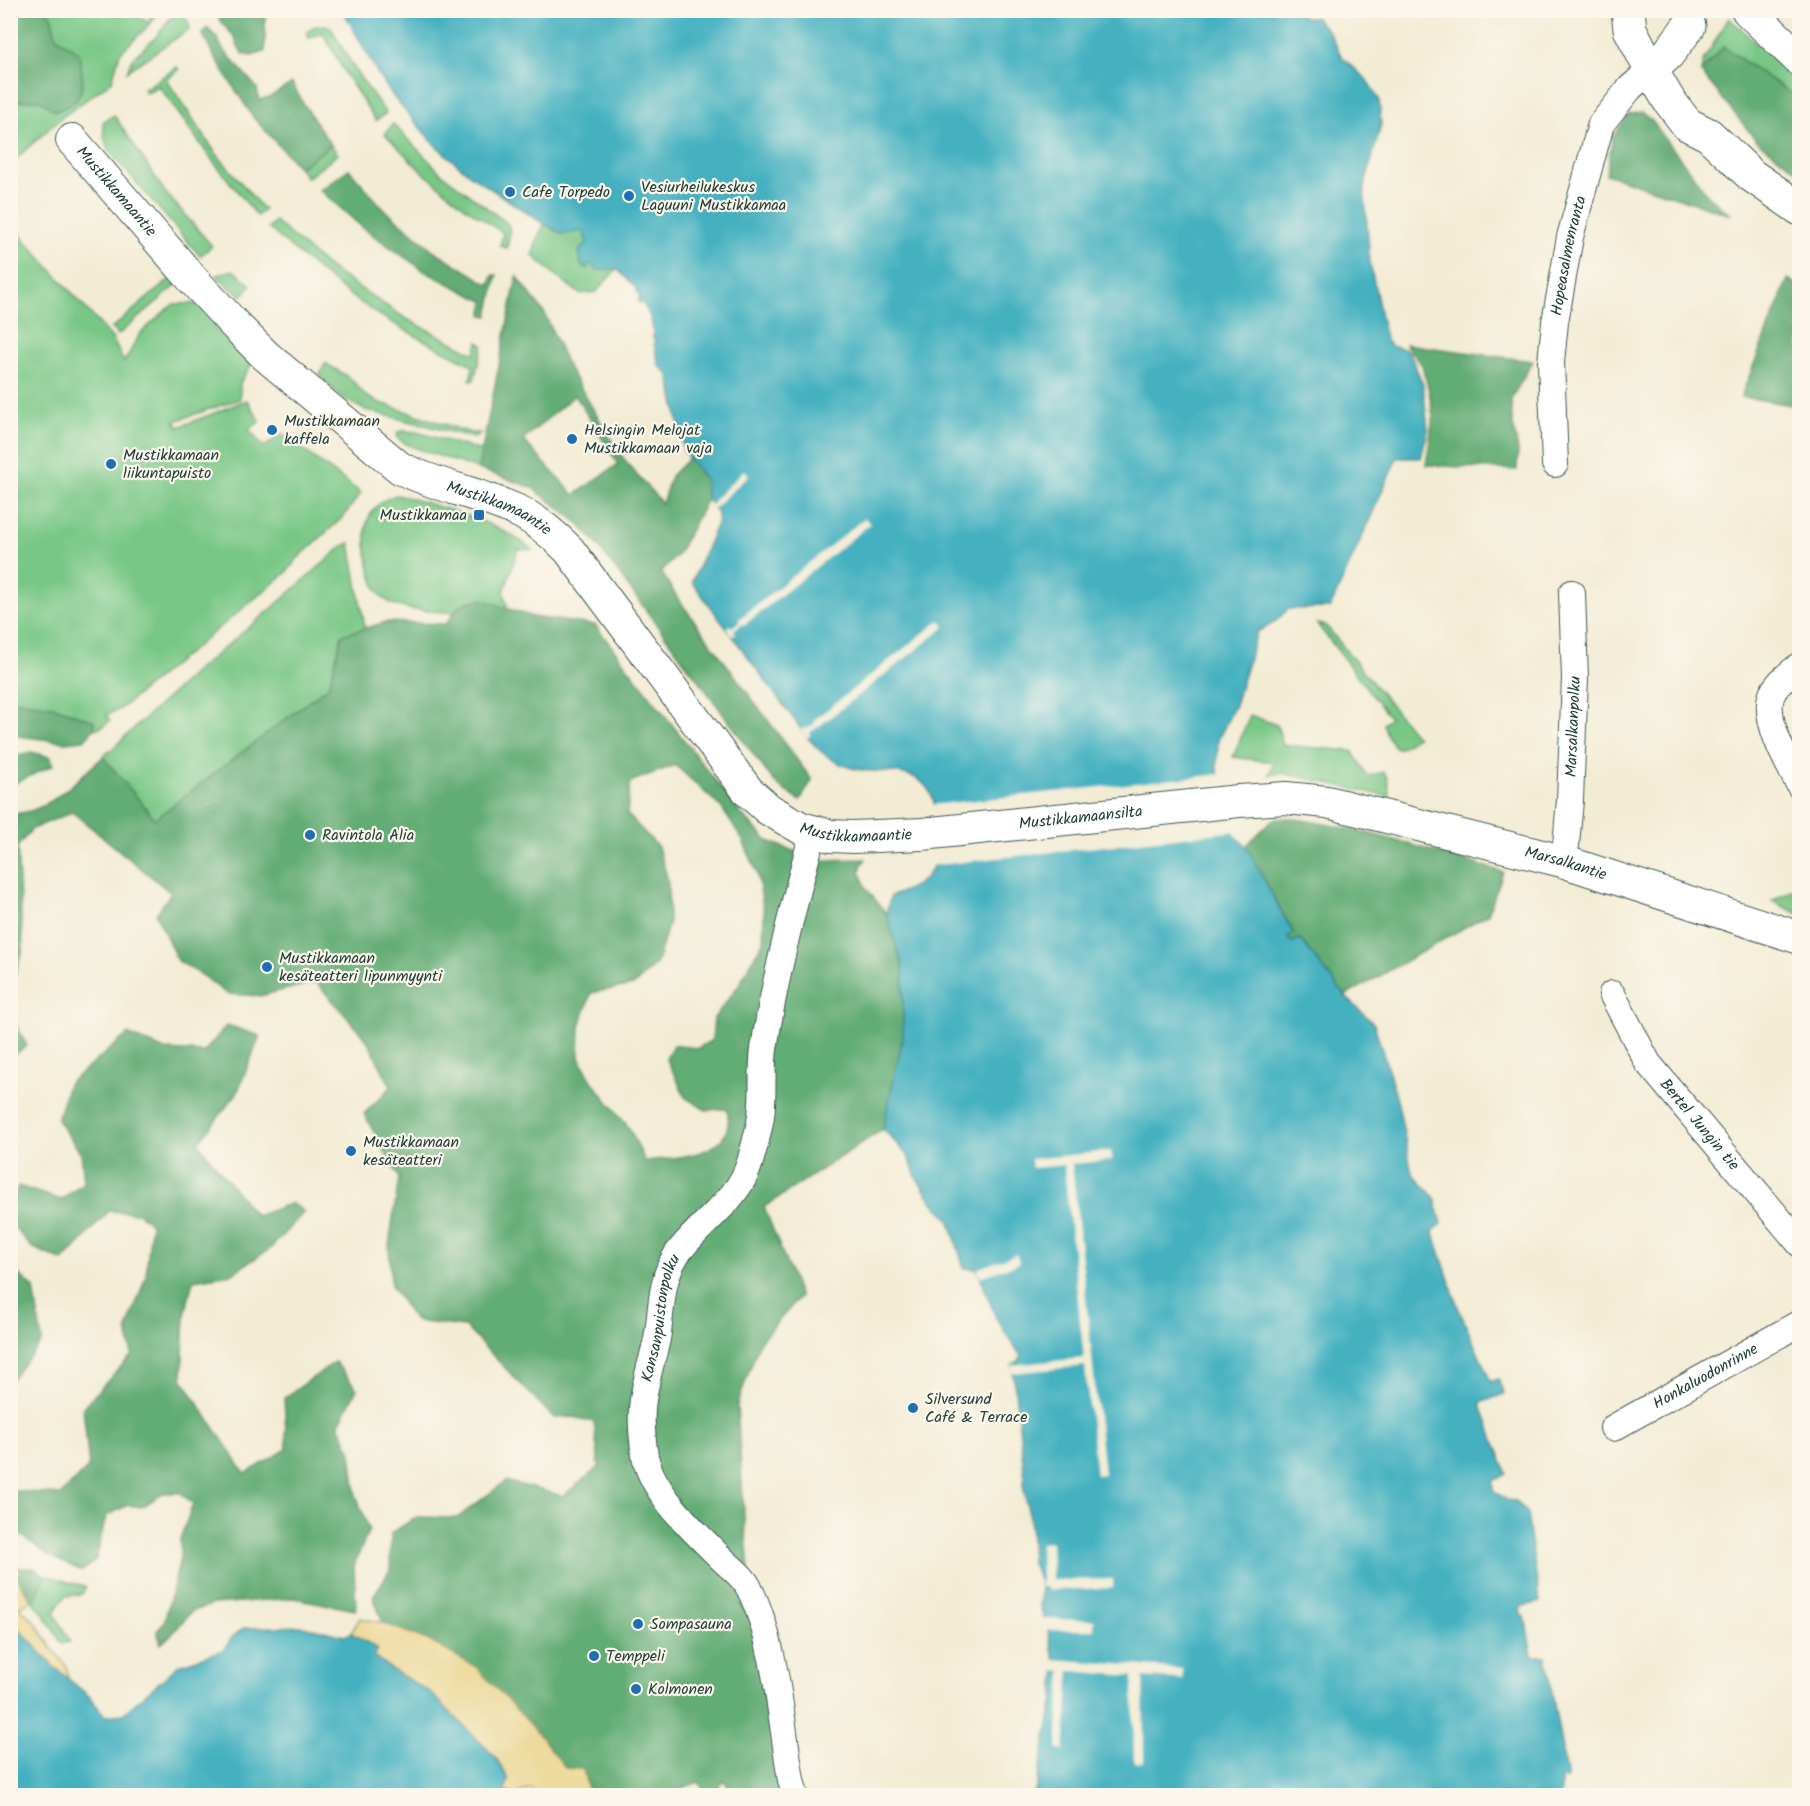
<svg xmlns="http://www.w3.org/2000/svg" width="1810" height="1806" viewBox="0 0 1810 1806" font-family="Kalam,sans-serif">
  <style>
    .green { fill: #79c787; stroke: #4c825e; stroke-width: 1.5 }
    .forest { fill: #62ac74; stroke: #407454; stroke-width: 1.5; fill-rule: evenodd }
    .sand { fill: #eeda9e; stroke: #868c69; stroke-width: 1.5 }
    .water { fill: #44b1c0; stroke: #32777a; stroke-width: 1.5 }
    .pier { fill: #f3ecd5 }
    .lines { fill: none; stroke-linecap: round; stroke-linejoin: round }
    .minor-casing { stroke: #3f574c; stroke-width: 28 }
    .tertiary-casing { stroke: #3f574c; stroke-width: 34 }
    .secondary-casing { stroke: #3f574c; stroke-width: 35 }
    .trunk-casing { stroke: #3f574c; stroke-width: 35 }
    .minor { stroke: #fff; stroke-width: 26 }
    .tertiary { stroke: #fff; stroke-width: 32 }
    .secondary { stroke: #fff; stroke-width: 33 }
    .trunk { stroke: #fff; stroke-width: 33 }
    .poi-dot { fill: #1f6fb2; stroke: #fbf7ec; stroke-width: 2 }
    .labels { text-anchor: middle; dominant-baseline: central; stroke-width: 4.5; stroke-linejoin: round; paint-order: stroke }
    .poi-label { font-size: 16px; fill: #1f3d34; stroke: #fbf7ec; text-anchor: start }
    .street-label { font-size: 16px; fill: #1f3d34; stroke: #fbf7ec }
  </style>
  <rect width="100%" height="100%" fill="#fbf7ec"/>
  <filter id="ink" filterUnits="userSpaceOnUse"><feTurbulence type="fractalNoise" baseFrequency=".0167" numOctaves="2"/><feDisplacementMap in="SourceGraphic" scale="12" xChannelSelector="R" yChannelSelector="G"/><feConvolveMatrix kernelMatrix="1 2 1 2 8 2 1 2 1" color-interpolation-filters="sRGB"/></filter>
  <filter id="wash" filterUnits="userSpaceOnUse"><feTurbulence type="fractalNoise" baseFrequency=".008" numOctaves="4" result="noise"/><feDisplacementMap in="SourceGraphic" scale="24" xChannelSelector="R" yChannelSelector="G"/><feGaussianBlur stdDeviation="1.35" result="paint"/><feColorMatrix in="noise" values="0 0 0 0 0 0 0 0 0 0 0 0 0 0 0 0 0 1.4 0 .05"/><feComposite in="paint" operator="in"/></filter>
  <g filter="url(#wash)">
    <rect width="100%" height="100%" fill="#f3ecd5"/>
    <!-- green -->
    <path class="green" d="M 47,11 L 132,11 L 149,23 L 151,11 L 159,11 L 157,15 L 144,30 L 120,53 L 112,81 L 61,118 L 11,163 L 11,101 L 40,100 L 79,53 L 56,37 L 51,16 Z
      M 175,11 L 179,11 L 188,21 L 190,29 L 127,71 L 134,57 L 157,36 Z
      M 1729,18 L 1799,82 L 1799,99 L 1724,47 L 1701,72 L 1703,61 Z
      M 325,25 L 331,28 L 357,73 L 386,113 L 376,121 L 346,75 L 323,33 L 309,38 L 306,33 L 315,26 Z
      M 177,67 L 179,70 L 166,79 L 215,152 L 264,210 L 257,216 L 209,156 L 159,86 L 146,93 L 144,89 Z
      M 651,108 L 617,269 L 596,292 L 580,294 L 559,278 L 534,257 L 533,255 L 537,238 L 545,224 Z
      M 114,115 L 165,192 L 212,246 L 200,256 L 108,150 L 104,136 L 103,122 Z
      M 393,124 L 441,173 L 508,224 L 510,232 L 507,248 L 500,246 L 503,233 L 465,207 L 420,170 L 385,134 Z
      M 331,145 L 338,154 L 307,178 L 299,168 Z
      M 275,221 L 329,268 L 405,318 L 475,354 L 478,342 L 483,345 L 474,380 L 470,380 L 473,366 C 435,346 396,327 361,303 C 328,280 299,254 268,228 Z
      M 10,223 L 112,338 L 124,362 L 140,334 L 167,309 L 174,304 L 203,303 L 255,358 L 240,383 L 240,399 L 175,421 L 179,427 L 247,400 L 260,421 L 249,430 L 264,447 L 282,434 L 361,493 L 343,517 L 297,559 L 286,573 L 120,709 L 106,715 L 110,720 L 104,726 L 94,729 L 94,721 L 52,706 L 11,702 Z
      M 164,270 L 178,284 L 118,335 L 112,328 L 170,279 Z
      M 233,270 L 251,285 L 242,296 L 226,285 L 217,275 Z
      M 325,363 L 350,378 L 366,396 L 375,401 L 471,433 L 480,433 L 477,436 L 471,437 L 365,410 C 349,403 330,390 320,375 Z
      M 402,431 L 417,432 L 482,451 L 478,469 L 410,446 L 398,439 L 397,433 Z
      M 396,495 L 406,497 C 450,510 496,521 533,550 L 518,549 L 504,592 L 508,609 C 489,602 468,592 454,613 C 433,610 400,613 383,598 C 370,587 363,539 367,523 C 370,509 383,499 396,495 Z
      M 350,543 L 365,628 L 342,635 L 329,686 L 155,819 L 103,757 L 195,672 L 271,609 L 343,546 Z
      M 1317,624 L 1324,625 L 1328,628 L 1417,737 L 1400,748 L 1395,748 L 1387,736 L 1383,724 L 1390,718 Z
      M 1250,715 L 1277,725 L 1283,745 L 1352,751 L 1368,776 L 1383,772 L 1387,777 L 1390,797 L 1282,773 L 1269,775 L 1274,762 L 1233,757 Z
      M 1799,886 L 1799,914 L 1772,901 Z
      M 45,1575 L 86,1587 L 82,1594 L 65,1596 L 54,1612 L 70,1642 L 62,1644 L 44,1614 L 34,1603 Z"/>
    <!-- forest -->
    <path class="forest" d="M 10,11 L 47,11 L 51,16 L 56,37 L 79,53 C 84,84 89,101 55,111 L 40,100 L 11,101 Z
      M 217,11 L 270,11 L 265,17 L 265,52 L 251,56 L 243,54 L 237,45 L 235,37 L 220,21 Z
      M 207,28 L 217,38 L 222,48 L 257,88 L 259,100 L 270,97 L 292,83 L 303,103 L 331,145 L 299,168 L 253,117 L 213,55 L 202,33 Z
      M 1723,47 L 1799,99 L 1799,172 L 1756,140 L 1701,72 Z
      M 1642,113 L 1652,121 L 1710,198 L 1731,215 L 1606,174 L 1613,137 L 1629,114 Z
      M 349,169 L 383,208 L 433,250 L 489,285 L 493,275 L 497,275 L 488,316 L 482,315 L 485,302 L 426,272 L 364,229 L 320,190 Z
      M 517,276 L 545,314 L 568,367 L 618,451 L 635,473 L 662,503 L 671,476 L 689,458 L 705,479 L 707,499 L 678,554 L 661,572 L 679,600 L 812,780 L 800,801 L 778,786 L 765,770 L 596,543 L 577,522 L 531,487 L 478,469 ZM 575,395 L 618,464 L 574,495 L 523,440 Z
      M 1788,279 L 1799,286 L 1799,406 L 1741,397 Z
      M 1405,344 L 1533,361 L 1511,399 L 1512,420 L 1518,450 L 1517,470 L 1426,465 L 1433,417 L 1429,391 L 1422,365 Z
      M 480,599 L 533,617 L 595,625 L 742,815 L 768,841 L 817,860 L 866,859 L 862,864 L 860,871 L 866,888 L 886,913 L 903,967 L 903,1037 L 883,1129 L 764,1207 L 800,1297 L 760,1341 L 737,1405 L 744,1515 L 752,1601 L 793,1795 L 736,1795 L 723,1780 L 712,1795 L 705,1795 L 699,1782 L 677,1790 L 671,1795 L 590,1795 L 583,1769 L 566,1768 L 531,1725 L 427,1640 L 383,1623 L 373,1596 L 390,1570 L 391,1533 L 417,1517 L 457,1518 L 506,1481 L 563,1496 L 599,1467 L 594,1422 L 574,1417 L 554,1418 L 465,1327 L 415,1321 L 391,1286 L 389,1245 L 399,1178 L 364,1114 L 391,1087 L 367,1040 L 316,982 L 260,996 L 227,994 L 203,976 L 177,960 L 156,914 L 171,893 L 72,812 L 32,829 L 17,847 L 23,950 L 11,986 L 11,814 C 48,814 76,780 103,757 L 155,819 L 329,686 L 342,635 L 386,622 L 446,624 L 459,606 ZM 675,765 L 721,807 L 742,839 L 757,872 L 764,912 L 763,942 L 738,986 L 714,1018 L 712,1040 L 698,1048 L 673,1045 L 666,1058 L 686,1098 L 706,1110 L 727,1109 C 738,1157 678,1157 645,1161 L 629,1128 L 592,1081 L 579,1057 L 580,1026 L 591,993 L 634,985 L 657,963 L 669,922 L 668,880 L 658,847 L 627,814 L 630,782 Z
      M 10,700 L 52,706 L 94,721 L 94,729 L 84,740 L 65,742 L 11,735 Z
      M 31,752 L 51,757 L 53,765 L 11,785 L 11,755 L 14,757 Z
      M 1288,818 C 1361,827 1432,851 1503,872 L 1488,914 L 1345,996 L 1300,939 L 1291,942 L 1287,936 L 1293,932 L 1246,846 L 1273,819 Z
      M 11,1014 L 27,1046 L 11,1057 L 10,1057 Z
      M 227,1025 L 260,1036 L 237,1093 L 198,1143 L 256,1216 L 292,1203 L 304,1212 L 270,1249 L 231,1274 L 193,1280 L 185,1315 L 182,1379 L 245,1474 L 287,1449 L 284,1398 L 335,1362 L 357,1389 L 339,1424 L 351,1451 L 356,1495 L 369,1530 L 354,1565 L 356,1610 L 294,1598 L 215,1604 L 192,1611 L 173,1633 L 161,1644 L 157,1631 L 164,1623 L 180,1559 L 180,1539 L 193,1504 L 181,1493 L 164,1493 L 142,1507 L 128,1505 L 106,1516 L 96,1559 L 82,1571 L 48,1555 L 10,1527 L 11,1490 L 60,1495 L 89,1467 L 83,1407 L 132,1355 L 127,1329 L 146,1276 L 151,1224 L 138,1213 L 109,1211 L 63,1261 L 31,1247 L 11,1223 L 11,1205 L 18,1186 L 61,1200 L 84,1182 L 81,1153 L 57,1120 L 68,1084 L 128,1034 L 165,1050 L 204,1052 Z
      M 11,1267 L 34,1288 L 42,1341 L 11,1380 Z
      M 10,1559 L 18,1568 L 34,1568 L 45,1575 L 34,1603 L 20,1582 L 11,1574 Z"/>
    <!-- sand -->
    <path class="sand" d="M 11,1574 L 20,1582 L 31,1600 L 19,1607 L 35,1622 L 52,1648 L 67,1667 L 68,1678 L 53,1666 L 11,1620 Z
      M 360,1618 L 383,1623 L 427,1640 L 476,1667 L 531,1725 L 566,1768 L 583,1769 L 589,1795 L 538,1795 L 530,1788 L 516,1795 L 504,1791 L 509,1780 L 496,1758 L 430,1692 L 392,1670 L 374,1656 L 378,1649 L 351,1633 Z"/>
    <!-- water -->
    <path class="water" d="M 345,10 L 1302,11 L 1302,17 L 1315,17 L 1329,32 L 1342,57 L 1366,79 L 1379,99 L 1381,125 L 1364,188 L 1370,263 L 1386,341 L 1391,346 L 1405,349 L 1410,353 L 1423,385 L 1428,430 L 1421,458 L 1397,458 L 1330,608 L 1288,609 L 1274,623 L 1257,632 L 1235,705 L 1218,740 L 1217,769 L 1234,835 L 1246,846 L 1293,933 L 1287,937 L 1291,942 L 1300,939 L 1345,996 L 1374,1024 L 1397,1099 L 1412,1173 L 1435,1198 L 1442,1224 L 1433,1231 L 1458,1307 L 1491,1382 L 1498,1379 L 1504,1394 L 1480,1403 L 1507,1474 L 1493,1481 L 1493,1490 L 1507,1500 L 1516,1501 L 1527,1514 L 1540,1602 L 1520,1607 L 1522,1616 L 1525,1616 L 1532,1656 L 1546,1656 L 1567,1779 L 1561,1779 L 1561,1795 L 1032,1795 L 1036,1788 L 1054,1699 L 1056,1670 L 1048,1630 L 1040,1607 L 1041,1583 L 1032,1564 L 1030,1520 L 1023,1485 L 1025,1479 L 1012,1365 L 1019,1361 L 1021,1356 L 996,1318 L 977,1269 L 964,1268 L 949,1219 L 935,1205 L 917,1179 L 908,1156 L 883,1129 L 903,1037 L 903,967 L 886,913 L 891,896 C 915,888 937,877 937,847 C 936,834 938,819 935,806 C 924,761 885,777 852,768 C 833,763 820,752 807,737 L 692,582 L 718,521 L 718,513 L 707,499 L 705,479 L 684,452 L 669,375 L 659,365 L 654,343 L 656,341 L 653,339 C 654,325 650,313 642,302 L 639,303 L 638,300 L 640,297 L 635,287 L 617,269 L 597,270 L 591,264 L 588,264 L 588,269 L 581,265 L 579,251 L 587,243 L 584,234 L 581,231 L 562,234 L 541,222 L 470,175 L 436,146 L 395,99 L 378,74 L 344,12 Z
      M 11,1620 L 53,1666 L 89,1696 L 105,1716 L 123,1714 L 179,1665 L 224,1650 L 232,1637 L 244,1628 L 303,1626 L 345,1636 L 351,1633 L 378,1649 L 374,1656 L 392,1670 L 430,1692 L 496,1758 L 509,1780 L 504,1791 L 512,1795 L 11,1795 Z"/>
    <!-- pier -->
    <path class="pier" d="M 744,470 L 749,475 L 713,509 L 710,506 L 716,498 Z
      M 865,518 L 870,524 L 744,625 L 742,624 L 734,630 L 736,634 L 732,636 L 726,628 L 730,625 L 732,627 L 740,621 L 739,619 Z
      M 940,620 L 945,627 L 818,727 L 810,732 L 811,735 L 807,738 L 801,730 L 805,727 L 807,729 L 815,723 L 813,721 Z
      M 1222,774 L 1236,831 L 928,866 L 934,855 L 931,805 Z
      M 1111,1151 L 1112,1160 L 1072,1164 L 1104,1474 L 1096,1475 L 1085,1366 L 1012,1373 L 1012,1365 L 1084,1358 L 1064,1165 L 1032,1168 L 1031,1159 Z
      M 1016,1254 L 1020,1263 L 980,1277 L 977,1269 Z
      M 1051,1542 L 1052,1580 L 1113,1579 L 1113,1588 L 1048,1590 L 1047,1587 L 1041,1587 L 1040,1543 Z
      M 1041,1619 L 1094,1620 L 1094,1630 L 1045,1630 Z
      M 1050,1659 L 1182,1669 L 1182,1679 L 1143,1677 L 1144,1763 L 1134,1762 L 1133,1676 L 1070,1671 L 1064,1750 L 1057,1749 L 1062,1671 L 1053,1670 Z"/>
  </g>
  <g filter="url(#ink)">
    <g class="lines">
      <!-- minor casing -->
      <g class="minor-casing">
        <g id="minor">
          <path id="s1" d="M 1555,464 L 1551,362 L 1555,322 L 1570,237 L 1601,124 L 1630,88 L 1651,70"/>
          <path d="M 1800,665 C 1789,674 1775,684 1771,697 C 1764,722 1788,764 1800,786"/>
          <path id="s2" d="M 1562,861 L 1566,845 L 1570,800 L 1575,678 L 1572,593"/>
          <path id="s3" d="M 1612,994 L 1648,1063 L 1800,1244"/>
          <path id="s4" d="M 1613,1428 L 1800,1323"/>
          <path id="s5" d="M 795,1796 L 791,1780 C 781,1720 776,1642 749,1588 C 744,1577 730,1567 721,1558 C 695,1532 652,1493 645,1456 C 642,1437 640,1413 644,1394 C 647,1375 653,1357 657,1339 C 662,1310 660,1279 677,1254 C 700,1222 739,1201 750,1162 C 754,1147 759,1131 761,1116 C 764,1094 761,1071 764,1049 C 775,976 794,904 813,832"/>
        </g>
      </g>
      <!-- tertiary casing -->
      <g class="tertiary-casing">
        <g id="tertiary">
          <path id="s6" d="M 72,140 L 194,281 L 236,326 L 266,356 L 400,468 C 439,487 483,494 522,513 C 540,523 555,536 569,550 L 748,791 L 768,809 L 801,828 L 831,836 L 853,837 L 922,834 L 1239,801 L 1286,798 L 1327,802 L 1562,861 L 1800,938"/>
        </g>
      </g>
      <!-- secondary casing -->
      <g class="secondary-casing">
        <path id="secondary" d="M 1628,10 L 1630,29 L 1651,70 L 1668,99 L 1687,124 L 1709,135 L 1751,175 L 1800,209
          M 1651,70 L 1668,54 L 1689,26"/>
      </g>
      <!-- trunk casing -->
      <g class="trunk-casing">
        <path id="trunk" d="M 1748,10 L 1800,60"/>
      </g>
      <!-- minor -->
      <use href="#minor" class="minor"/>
      <!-- tertiary -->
      <use href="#tertiary" class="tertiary"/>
      <!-- secondary -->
      <use href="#secondary" class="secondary"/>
      <!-- trunk -->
      <use href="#trunk" class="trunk"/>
    </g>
  </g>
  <!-- markers -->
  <g class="poi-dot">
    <circle cx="510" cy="192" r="6"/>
    <circle cx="629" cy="196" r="6"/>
    <circle cx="272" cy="430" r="6"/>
    <circle cx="572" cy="439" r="6"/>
    <circle cx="111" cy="464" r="6"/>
    <rect x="473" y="509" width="12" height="12" rx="3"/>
    <circle cx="310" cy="835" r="6"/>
    <circle cx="267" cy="967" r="6"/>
    <circle cx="351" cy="1151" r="6"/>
    <circle cx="913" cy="1408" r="6"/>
    <circle cx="638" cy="1624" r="6"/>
    <circle cx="594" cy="1656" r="6"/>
    <circle cx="636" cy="1689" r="6"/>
  </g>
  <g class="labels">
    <!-- poi labels -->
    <g class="poi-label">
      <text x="641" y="187">Vesiurheilukeskus<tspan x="641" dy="18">Laguuni Mustikkamaa</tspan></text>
      <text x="522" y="192">Cafe Torpedo</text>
      <text x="284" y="421">Mustikkamaan<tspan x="284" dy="18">kaffela</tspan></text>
      <text x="584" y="430">Helsingin Melojat<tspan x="584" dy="18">Mustikkamaan vaja</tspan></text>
      <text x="123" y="455">Mustikkamaan<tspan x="123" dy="18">liikuntapuisto</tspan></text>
      <text x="467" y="515" text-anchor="end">Mustikkamaa</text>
      <text x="322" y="835">Ravintola Alia</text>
      <text x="279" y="958">Mustikkamaan<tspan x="279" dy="18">kesäteatteri lipunmyynti</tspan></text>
      <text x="363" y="1142">Mustikkamaan<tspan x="363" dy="18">kesäteatteri</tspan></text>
      <text x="925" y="1399">Silversund<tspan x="925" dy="18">Café &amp; Terrace</tspan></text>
      <text x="650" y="1624">Sompasauna</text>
      <text x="606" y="1656">Temppeli</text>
      <text x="648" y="1689">Kolmonen</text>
    </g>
    <!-- street labels -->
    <g class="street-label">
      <text stroke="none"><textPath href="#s6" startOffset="68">Mustikkamaantie</textPath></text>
      <text stroke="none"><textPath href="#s1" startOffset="210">Hopeasalmenranta</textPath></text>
      <text stroke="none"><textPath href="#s6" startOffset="572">Mustikkamaantie</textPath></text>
      <text stroke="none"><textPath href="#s2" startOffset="135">Marsalkanpolku</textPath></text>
      <text stroke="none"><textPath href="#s6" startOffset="1302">Mustikkamaansilta</textPath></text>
      <text stroke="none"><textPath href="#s6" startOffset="1076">Mustikkamaantie</textPath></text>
      <text stroke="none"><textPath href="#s6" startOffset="1796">Marsalkantie</textPath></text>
      <text stroke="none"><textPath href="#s3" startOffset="158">Bertel Jungin tie</textPath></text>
      <text stroke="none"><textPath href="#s5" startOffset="524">Kansanpuistonpolku</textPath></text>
      <text stroke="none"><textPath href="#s4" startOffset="106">Honkaluodonrinne</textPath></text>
    </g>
  </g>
  <!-- margin -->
  <rect width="1810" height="1806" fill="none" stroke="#fbf7ec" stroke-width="36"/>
</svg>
